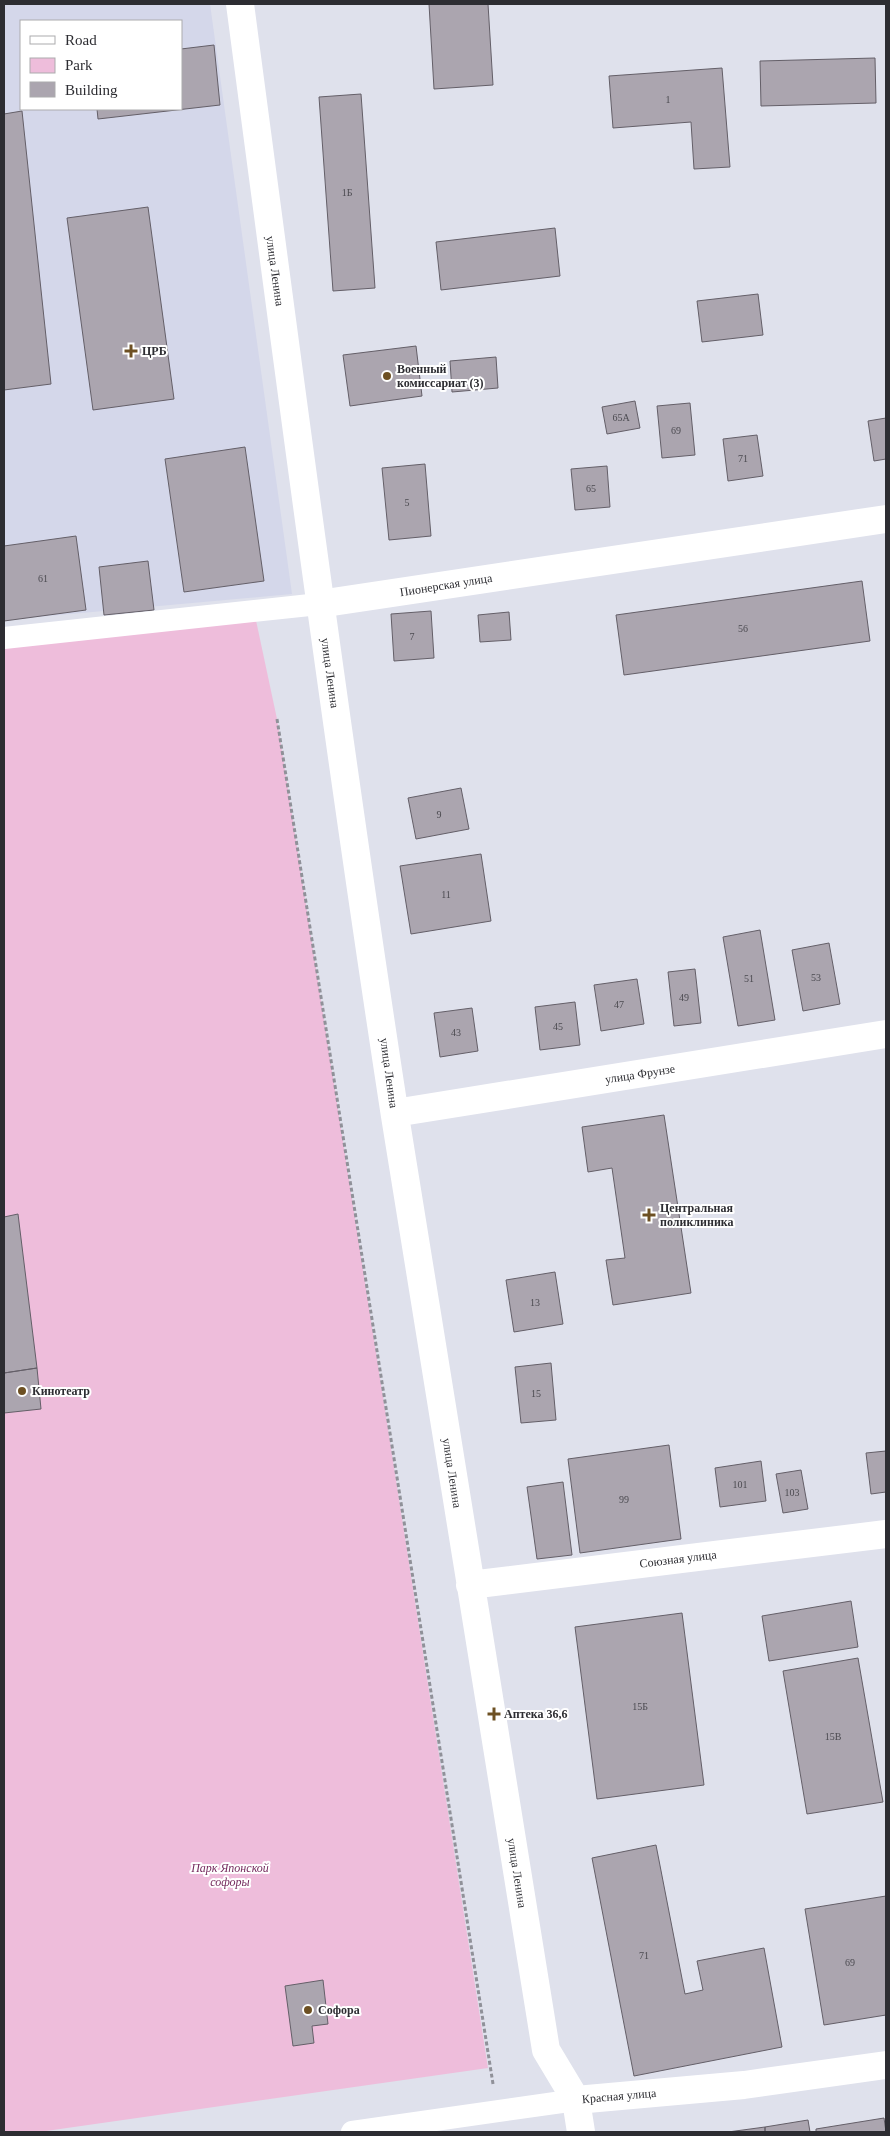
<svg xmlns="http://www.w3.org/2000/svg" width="890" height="2136" viewBox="0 0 890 2136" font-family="Georgia,serif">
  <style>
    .built { fill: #d4d7ea; fill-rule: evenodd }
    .green { fill: #eebddb }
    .building { fill: #aba5af; stroke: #645f68 }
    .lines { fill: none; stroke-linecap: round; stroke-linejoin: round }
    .path { stroke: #909199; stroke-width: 3; stroke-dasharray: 4 2.5; stroke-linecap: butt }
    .pedestrian { stroke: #fff; stroke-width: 22 }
    .minor { stroke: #fff; stroke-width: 28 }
    .poi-dot { fill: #6d5023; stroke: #fff; stroke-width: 2 }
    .labels { text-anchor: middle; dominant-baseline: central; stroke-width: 4; stroke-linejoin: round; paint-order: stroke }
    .number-label { font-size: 10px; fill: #4c4b51 }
    .street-label { font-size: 12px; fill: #2d2d32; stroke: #fff }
    .poi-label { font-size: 12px; font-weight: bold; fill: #2d2d32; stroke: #fff; text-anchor: start }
    .park-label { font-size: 12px; font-style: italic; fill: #752b5e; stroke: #fff }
  </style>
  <rect width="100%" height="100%" fill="#dfe1ec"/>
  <!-- built -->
  <path class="built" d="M 4,4 L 210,4 L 292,594 L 4,620 ZM 21,21 L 181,21 L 181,109 L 21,109 Z"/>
  <!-- green -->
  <path class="green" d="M 254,611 L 277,719 L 488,2068 L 39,2132 L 4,2132 L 4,646 Z"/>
  <!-- building -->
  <path class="building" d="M 429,4 L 488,4 L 493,85 L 434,89 Z
    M 214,45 L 220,105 L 98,119 L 97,109 L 181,109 L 181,49 Z
    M 875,58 L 876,103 L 761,106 L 760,61 Z
    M 722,68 L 730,167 L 694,169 L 691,122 L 613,128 L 609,76 Z
    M 361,94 L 375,288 L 333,291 L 319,97 Z
    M 22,111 L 51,384 L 4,390 L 4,114 Z
    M 148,207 L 174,399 L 93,410 L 67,218 Z
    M 555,228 L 560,276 L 441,290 L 436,242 Z
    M 758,294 L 763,335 L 702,342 L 697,301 Z
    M 416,346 L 422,396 L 350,406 L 343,355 Z
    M 496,357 L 498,388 L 452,392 L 450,361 Z
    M 635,401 L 640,428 L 607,434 L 602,407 Z
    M 690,403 L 695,455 L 662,458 L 657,406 Z
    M 886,418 L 886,459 L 874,461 L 868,421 Z
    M 757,435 L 763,476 L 728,481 L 723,439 Z
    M 245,447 L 264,581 L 184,592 L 165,459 Z
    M 425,464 L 431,536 L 389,540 L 382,468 Z
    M 607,466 L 610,507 L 575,510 L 571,469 Z
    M 76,536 L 86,610 L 4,621 L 4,546 Z
    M 148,561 L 154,610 L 104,615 L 99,567 Z
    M 862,581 L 870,641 L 624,675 L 616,615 Z
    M 431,611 L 434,658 L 394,661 L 391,614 Z
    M 509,612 L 511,640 L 480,642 L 478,615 Z
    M 461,788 L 469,829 L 416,839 L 408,798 Z
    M 481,854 L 491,921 L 411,934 L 400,866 Z
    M 760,930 L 775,1020 L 738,1026 L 723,937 Z
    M 829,943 L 840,1004 L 803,1011 L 792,950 Z
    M 695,969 L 701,1023 L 674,1026 L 668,972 Z
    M 637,979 L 644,1024 L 601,1031 L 594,985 Z
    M 575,1002 L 580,1045 L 540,1050 L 535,1007 Z
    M 472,1008 L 478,1051 L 440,1057 L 434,1013 Z
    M 664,1115 L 691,1293 L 613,1305 L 606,1260 L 625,1258 L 612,1168 L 588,1172 L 582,1127 Z
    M 18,1214 L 37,1368 L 4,1373 L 4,1217 Z
    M 555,1272 L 563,1324 L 514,1332 L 506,1280 Z
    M 551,1363 L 556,1420 L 521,1423 L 515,1367 Z
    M 37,1368 L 41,1409 L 4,1413 L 4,1373 Z
    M 669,1445 L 681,1539 L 580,1553 L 568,1459 Z
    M 886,1451 L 886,1492 L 871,1494 L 866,1453 Z
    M 761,1461 L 766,1501 L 720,1507 L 715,1468 Z
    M 801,1470 L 808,1509 L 783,1513 L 776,1474 Z
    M 563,1482 L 572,1555 L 537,1559 L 527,1487 Z
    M 851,1601 L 858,1647 L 769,1661 L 762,1616 Z
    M 682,1613 L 704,1785 L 597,1799 L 575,1627 Z
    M 858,1658 L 883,1802 L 807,1814 L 783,1671 Z
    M 656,1845 L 685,1994 L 703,1990 L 697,1961 L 764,1948 L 782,2047 L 634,2076 L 592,1858 Z
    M 886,1896 L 886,2015 L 824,2025 L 805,1909 Z
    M 323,1980 L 328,2024 L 312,2026 L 314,2043 L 293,2046 L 285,1986 Z
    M 884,2118 L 886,2132 L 816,2132 L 816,2129 Z
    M 808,2120 L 810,2132 L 765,2132 L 765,2127 Z
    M 765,2127 L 765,2132 L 728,2132 Z"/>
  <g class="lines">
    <!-- path -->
    <path class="path" d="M 277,719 L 493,2084"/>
    <!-- pedestrian -->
    <path class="pedestrian" d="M 4,638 L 319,604
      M 352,2132 L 576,2100"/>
    <!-- minor -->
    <path class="minor" d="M 240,4 C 289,375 338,746 395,1116 C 443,1427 495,1738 546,2050 L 576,2100 L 581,2132
      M 319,604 L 886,519
      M 395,1113 L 886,1034
      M 470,1585 L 886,1534
      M 576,2100 L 744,2085 L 886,2065"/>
  </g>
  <!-- markers -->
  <g class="poi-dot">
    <path d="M128.5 343.5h5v5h5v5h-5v5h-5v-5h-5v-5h5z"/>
    <circle cx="387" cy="376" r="5"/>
    <path d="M646.5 1207.5h5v5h5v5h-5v5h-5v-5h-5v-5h5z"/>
    <circle cx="22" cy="1391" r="5"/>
    <path d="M491.5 1706.5h5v5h5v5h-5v5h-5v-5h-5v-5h5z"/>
    <circle cx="308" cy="2010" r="5"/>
  </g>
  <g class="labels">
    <!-- number labels -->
    <g class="number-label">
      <text x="668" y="99">1</text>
      <text x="347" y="192">1Б</text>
      <text x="621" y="417">65А</text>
      <text x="676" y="430">69</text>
      <text x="743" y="458">71</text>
      <text x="591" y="488">65</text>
      <text x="407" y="502">5</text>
      <text x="43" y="578">61</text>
      <text x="743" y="628">56</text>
      <text x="412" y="636">7</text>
      <text x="439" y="814">9</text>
      <text x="446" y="894">11</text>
      <text x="816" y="977">53</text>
      <text x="749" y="978">51</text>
      <text x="684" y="997">49</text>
      <text x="619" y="1004">47</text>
      <text x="558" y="1026">45</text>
      <text x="456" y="1032">43</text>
      <text x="535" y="1302">13</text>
      <text x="536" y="1393">15</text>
      <text x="740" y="1484">101</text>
      <text x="792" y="1492">103</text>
      <text x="624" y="1499">99</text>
      <text x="640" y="1706">15Б</text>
      <text x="833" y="1736">15В</text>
      <text x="644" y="1955">71</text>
      <text x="850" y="1962">69</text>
    </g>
    <!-- street labels -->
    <g class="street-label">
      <text transform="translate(275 271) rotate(82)">улица Ленина</text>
      <text transform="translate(446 585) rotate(-9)">Пионерская улица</text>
      <text transform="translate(330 673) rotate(82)">улица Ленина</text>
      <text transform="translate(389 1073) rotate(82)">улица Ленина</text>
      <text transform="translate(640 1074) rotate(-9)">улица Фрунзе</text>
      <text transform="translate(452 1473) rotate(81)">улица Ленина</text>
      <text transform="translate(678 1559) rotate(-7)">Союзная улица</text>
      <text transform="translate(517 1873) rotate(81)">улица Ленина</text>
      <text transform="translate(619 2096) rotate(-5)">Красная улица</text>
    </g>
    <!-- poi labels -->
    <g class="poi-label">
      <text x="142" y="351">ЦРБ</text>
      <text x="397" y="369">Военный<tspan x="397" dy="14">комиссариат (3)</tspan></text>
      <text x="660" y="1208">Центральная<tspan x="660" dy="14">поликлиника</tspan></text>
      <text x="32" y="1391">Кинотеатр</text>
      <text x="504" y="1714">Аптека 36,6</text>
      <text x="318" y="2010">Софора</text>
    </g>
    <!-- park labels -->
    <g class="park-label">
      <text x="230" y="1868">Парк Японской<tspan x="230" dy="14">софоры</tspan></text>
    </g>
  </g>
  <!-- border -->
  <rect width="890" height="2136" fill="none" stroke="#2d2d32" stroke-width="10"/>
  <!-- legend -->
  <rect x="20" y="20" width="162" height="90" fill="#ffffff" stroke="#ababad"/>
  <rect x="30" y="36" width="25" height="8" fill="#ffffff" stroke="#ababad"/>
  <text x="65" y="45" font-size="15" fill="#2d2d32">Road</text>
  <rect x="30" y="58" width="25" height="15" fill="#eebddb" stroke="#ababad"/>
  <text x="65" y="70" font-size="15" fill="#2d2d32">Park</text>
  <rect x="30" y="82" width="25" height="15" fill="#aba5af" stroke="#ababad"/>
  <text x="65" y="95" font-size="15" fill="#2d2d32">Building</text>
</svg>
